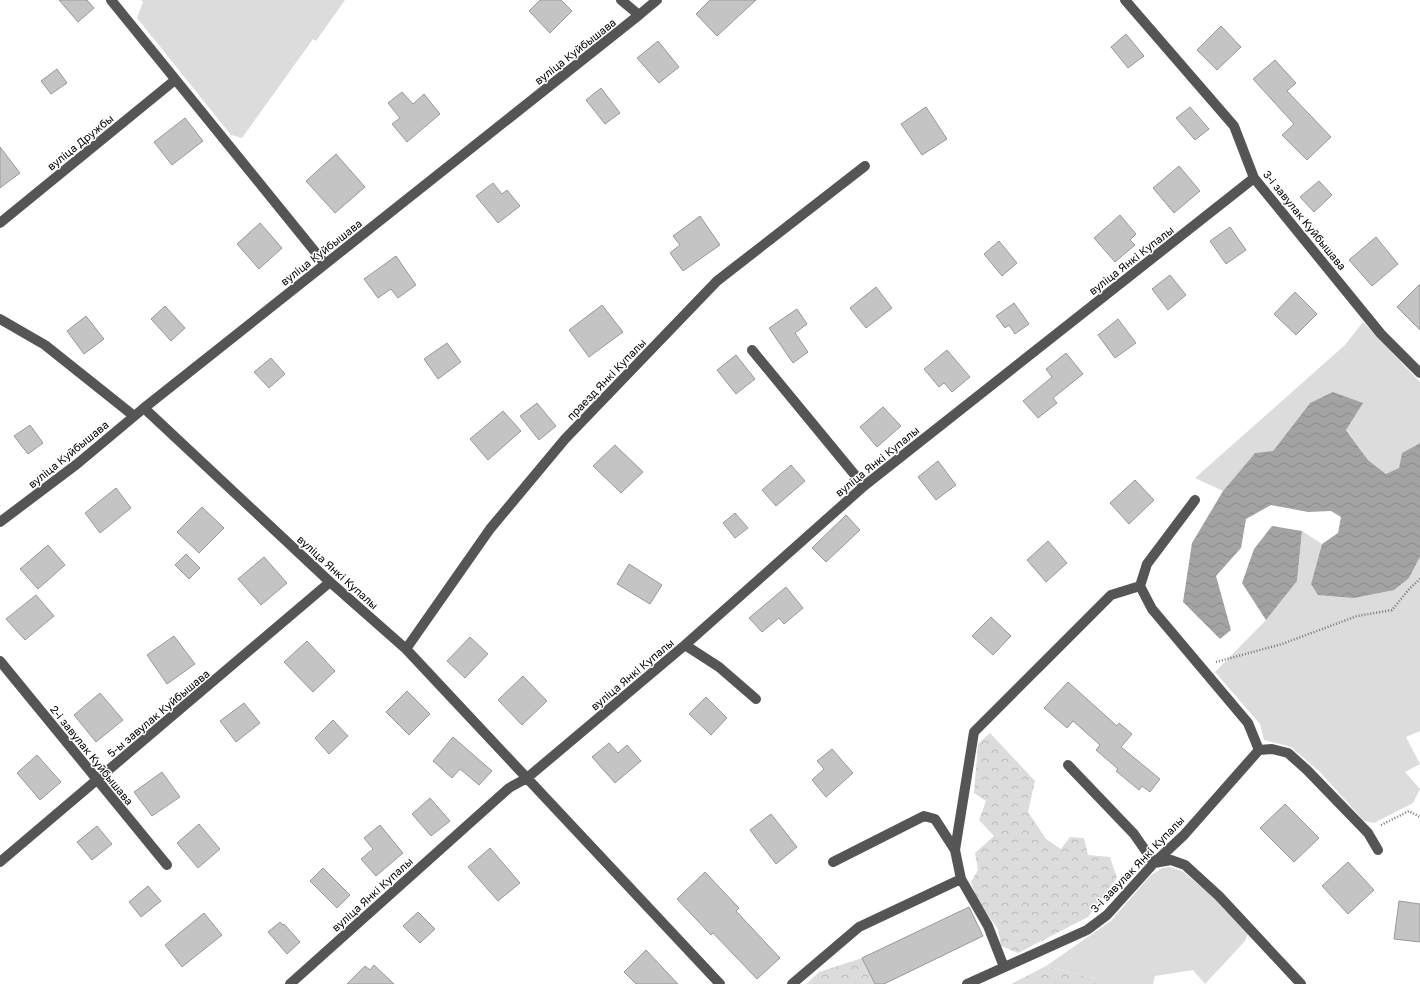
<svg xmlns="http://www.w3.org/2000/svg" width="1420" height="984" viewBox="0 0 1420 984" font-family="'Golos Text',sans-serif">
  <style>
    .green { fill: #dcdcdc }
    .forest { fill: url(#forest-crowns) }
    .water { fill: url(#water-waves) }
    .building { fill: #c4c4c4; stroke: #999 }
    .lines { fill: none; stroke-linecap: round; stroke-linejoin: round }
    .path { stroke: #777; stroke-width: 2.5; stroke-dasharray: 1 2; stroke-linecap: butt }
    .minor { stroke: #555; stroke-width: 10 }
    .labels { text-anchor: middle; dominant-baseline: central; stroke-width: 3; stroke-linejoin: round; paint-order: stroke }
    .street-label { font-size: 11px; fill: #000; stroke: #fff }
  </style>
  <defs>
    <pattern id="forest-crowns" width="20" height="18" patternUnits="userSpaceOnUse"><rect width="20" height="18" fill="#dcdcdc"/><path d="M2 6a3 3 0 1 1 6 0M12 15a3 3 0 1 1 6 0" fill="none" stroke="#bbb"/></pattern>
    <pattern id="water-waves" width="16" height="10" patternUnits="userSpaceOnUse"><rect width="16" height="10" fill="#a3a3a3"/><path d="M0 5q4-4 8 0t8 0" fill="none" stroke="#8b8b8b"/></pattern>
  </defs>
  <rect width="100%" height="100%" fill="#fff"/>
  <!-- green -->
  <path class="green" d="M 141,0 L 345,0 L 316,41 L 313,39 L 242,138 L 231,135 L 137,18 L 143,2 Z
    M 1363,322 L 1420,382 L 1420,443 L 1402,453 L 1399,469 L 1386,474 L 1368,460 L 1346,429 L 1310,403 L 1273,451 L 1255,453 L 1223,491 L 1195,478 L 1345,345 Z
    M 1302,531 L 1322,544 L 1311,584 L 1409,578 L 1420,557 L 1420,731 L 1406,737 L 1420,764 L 1405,772 L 1420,789 L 1413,803 L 1374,823 L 1364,821 L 1320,772 L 1291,747 L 1264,740 L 1260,724 L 1215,672 L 1266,620 L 1297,581 Z
    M 1170,867 L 1182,871 L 1216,899 L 1248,934 L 1245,941 L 1205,984 L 1193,970 L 1155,976 L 1153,984 L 1102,984 L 1100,980 L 1046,966 L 1111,921 L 1150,876 L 1162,868 Z"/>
  <!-- forest -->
  <path class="forest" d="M 990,733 L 1035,781 L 1028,812 L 1046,839 L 1061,849 L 1070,837 L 1084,838 L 1088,855 L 1110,857 L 1117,878 L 1088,917 L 1018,953 L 1001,946 L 998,929 L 977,900 L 971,882 L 978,870 L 975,853 L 994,836 L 979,820 L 986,801 L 974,793 L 978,744 Z
    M 862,958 L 875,984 L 806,984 L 819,972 Z
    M 1046,966 L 1100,980 L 1102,984 L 1011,984 Z"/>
  <!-- water -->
  <path class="water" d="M 1333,392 L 1363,403 L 1346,430 L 1368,460 L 1386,474 L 1399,468 L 1402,453 L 1420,443 L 1420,557 L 1409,578 L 1394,590 L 1354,598 L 1318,595 L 1311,584 L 1322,544 L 1338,533 L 1341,517 L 1331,511 L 1308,512 L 1271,505 L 1246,519 L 1241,548 L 1216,576 L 1231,630 L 1220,639 L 1183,602 L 1192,543 L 1223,491 L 1255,453 L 1273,451 L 1310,403 Z
    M 1272,526 L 1302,531 L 1297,581 L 1266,620 L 1242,583 L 1254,549 Z"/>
  <!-- building -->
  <path class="building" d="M 59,0 L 87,0 L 94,8 L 78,22 Z
    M 540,0 L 561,0 L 572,11 L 550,33 L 529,11 Z
    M 710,0 L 756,0 L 717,36 L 696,14 Z
    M 1221,26 L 1241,47 L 1217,70 L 1197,50 Z
    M 1126,34 L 1144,56 L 1128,68 L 1111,47 Z
    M 658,41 L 679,67 L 659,83 L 637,58 Z
    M 1275,60 L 1296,83 L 1287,91 L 1331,137 L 1307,160 L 1282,135 L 1294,124 L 1253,79 Z
    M 57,69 L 67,83 L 51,94 L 41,81 Z
    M 601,88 L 620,113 L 605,124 L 586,100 Z
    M 402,92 L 413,104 L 424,94 L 440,114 L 407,142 L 392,124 L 400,118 L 388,103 Z
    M 926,107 L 947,139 L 922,155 L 901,124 Z
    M 1190,107 L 1209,129 L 1195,140 L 1176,118 Z
    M 185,118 L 203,141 L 172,165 L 154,142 Z
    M 0,147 L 20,173 L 0,188 Z
    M 336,154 L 365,187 L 335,213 L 306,181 Z
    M 1179,166 L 1200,191 L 1174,213 L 1153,188 Z
    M 1319,181 L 1332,195 L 1314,212 L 1300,197 Z
    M 493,183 L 502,194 L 507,190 L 520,206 L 498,223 L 476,196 Z
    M 1120,215 L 1136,234 L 1130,240 L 1135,245 L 1115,262 L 1094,238 Z
    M 700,216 L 720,245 L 683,271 L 670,253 L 680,245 L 673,236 Z
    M 260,223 L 282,248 L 259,269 L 237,244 Z
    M 1230,227 L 1246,250 L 1226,264 L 1210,241 Z
    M 1376,237 L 1398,264 L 1372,286 L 1349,260 Z
    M 999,241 L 1017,263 L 1002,276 L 984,254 Z
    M 396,256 L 416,285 L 398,298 L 391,289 L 378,298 L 364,279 Z
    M 1170,275 L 1186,295 L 1168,310 L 1152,289 Z
    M 1420,284 L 1420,330 L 1397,307 Z
    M 876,287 L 892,308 L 866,328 L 850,308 Z
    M 1295,292 L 1317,314 L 1296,335 L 1274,314 Z
    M 1014,303 L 1029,324 L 1015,334 L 1009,325 L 1005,328 L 996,316 Z
    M 602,305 L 623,332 L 589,357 L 569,330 Z
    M 165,306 L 185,328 L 171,341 L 151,319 Z
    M 797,309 L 807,324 L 795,333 L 808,352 L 793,363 L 769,328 Z
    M 86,316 L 104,339 L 84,354 L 67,331 Z
    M 1118,319 L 1136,343 L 1115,358 L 1098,335 Z
    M 447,343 L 461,362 L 438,379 L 424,359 Z
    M 947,350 L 970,377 L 952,392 L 944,383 L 939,387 L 924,369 Z
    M 1066,353 L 1083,374 L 1053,398 L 1057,403 L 1038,418 L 1023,401 L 1052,377 L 1046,369 Z
    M 736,355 L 755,379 L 736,394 L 717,370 Z
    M 271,358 L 285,374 L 269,388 L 254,372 Z
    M 537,403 L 556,426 L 539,440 L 520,416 Z
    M 883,407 L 901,426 L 877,447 L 860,427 Z
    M 503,411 L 521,431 L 488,460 L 470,439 Z
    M 30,425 L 43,443 L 28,454 L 14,436 Z
    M 615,445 L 643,472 L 621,493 L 593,466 Z
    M 938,461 L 956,485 L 936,500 L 918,477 Z
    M 791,465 L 805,481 L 776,506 L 762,490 Z
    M 1135,480 L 1154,500 L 1129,524 L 1110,503 Z
    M 116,488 L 131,508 L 100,533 L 85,513 Z
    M 202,507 L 224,528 L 199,553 L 177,532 Z
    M 735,513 L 748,528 L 735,538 L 723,523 Z
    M 846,515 L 860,530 L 826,562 L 812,548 Z
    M 1048,541 L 1067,563 L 1046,582 L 1027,560 Z
    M 48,545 L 65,565 L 38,589 L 20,569 Z
    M 186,554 L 200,568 L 189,579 L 175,565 Z
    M 264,557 L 287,583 L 261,605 L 238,579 Z
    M 629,564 L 662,585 L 650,604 L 617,584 Z
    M 786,587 L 803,608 L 784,624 L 779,618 L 762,632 L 749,618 Z
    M 36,595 L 54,616 L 25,640 L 6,619 Z
    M 991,617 L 1011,636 L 993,655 L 972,636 Z
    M 174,636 L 195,664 L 167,684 L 147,655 Z
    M 470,637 L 488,654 L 465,678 L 447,661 Z
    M 307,641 L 335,671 L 313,692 L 284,662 Z
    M 523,676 L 547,701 L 522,725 L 498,700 Z
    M 1068,682 L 1117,726 L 1119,723 L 1132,734 L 1121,747 L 1160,779 L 1150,792 L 1142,786 L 1139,790 L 1116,771 L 1118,769 L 1096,750 L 1100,745 L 1073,721 L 1067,728 L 1044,708 Z
    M 407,691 L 430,714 L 409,735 L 386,712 Z
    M 100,693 L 123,720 L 96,742 L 74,715 Z
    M 706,697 L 727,718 L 711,735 L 689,714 Z
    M 244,703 L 260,723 L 236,742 L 220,721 Z
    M 333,720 L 348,736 L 329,754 L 315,738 Z
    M 453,737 L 492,771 L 479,785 L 460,769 L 452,778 L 433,761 Z
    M 609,743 L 618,753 L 627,745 L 641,761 L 615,783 L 592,757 Z
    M 832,749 L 853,773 L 826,797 L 812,780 L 824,769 L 817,761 Z
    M 37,755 L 61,782 L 40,800 L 17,773 Z
    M 162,772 L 180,797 L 152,816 L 134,792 Z
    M 430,798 L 450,821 L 431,836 L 412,814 Z
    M 1285,804 L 1319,838 L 1294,862 L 1260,828 Z
    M 771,814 L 797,847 L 776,864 L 750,830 Z
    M 199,824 L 220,849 L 198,868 L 177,843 Z
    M 380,825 L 403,853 L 376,876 L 361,859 L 373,849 L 364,838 Z
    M 97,826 L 112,844 L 92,860 L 77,842 Z
    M 490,848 L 520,883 L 498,901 L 468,867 Z
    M 1348,862 L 1374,890 L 1348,914 L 1322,886 Z
    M 323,868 L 350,895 L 337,908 L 310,881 Z
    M 705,872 L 739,908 L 736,911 L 780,958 L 757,979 L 713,933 L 711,935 L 677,899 Z
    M 148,886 L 161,901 L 141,917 L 129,902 Z
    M 1399,901 L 1420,904 L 1420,942 L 1394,939 Z
    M 969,907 L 983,936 L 884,984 L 875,984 L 862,958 Z
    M 418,912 L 435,929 L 420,943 L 403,926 Z
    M 204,913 L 222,935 L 182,967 L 165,945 Z
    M 280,922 L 283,925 L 284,924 L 300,942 L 287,954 L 268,932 Z
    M 646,950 L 678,984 L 636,984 L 624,972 Z
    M 374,965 L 394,984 L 347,984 L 365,966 L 370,970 Z"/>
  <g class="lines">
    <!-- path -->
    <path class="path" d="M 1216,662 L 1282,644 L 1357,616 L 1392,610 L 1410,588 L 1420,579
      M 1381,825 L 1409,811 L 1420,817"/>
    <!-- minor -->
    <path class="minor" d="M 111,0 L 325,264
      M 621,0 L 639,15
      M 1125,0 L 1234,126 L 1254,178 L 1381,334 L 1420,373
      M 0,223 L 175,80
      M 0,319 L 45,345 L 134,416
      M 752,350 L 864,486
      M 144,408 L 330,582 L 406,649 L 720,984
      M 1195,500 L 1147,564 L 1140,586 L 1152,609 L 1248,723 L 1259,750 L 1272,749 L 1288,753 L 1307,770 L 1368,833 L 1378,850
      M 0,522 L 77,464 L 144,408 L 639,15 L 657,0
      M 685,645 L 719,667 L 756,699
      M 406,649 L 490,529 L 565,439 L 717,281 L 865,166
      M 0,661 L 167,865
      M 1068,765 L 1134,834 L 1154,863 L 1171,860 L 1185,865 L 1219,896 L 1301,984
      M 0,862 L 330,582
      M 833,862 L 924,816 L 935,819 L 955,850
      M 1004,967 L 988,926 L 961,879 L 955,850 L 974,732 L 1111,595 L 1140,586
      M 290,984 L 509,788 L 527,778 L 685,645 L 864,486 L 1254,178
      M 792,984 L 859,927 L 961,879
      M 967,984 L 1087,930 L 1107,915 L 1154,863 L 1184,835 L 1259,750"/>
  </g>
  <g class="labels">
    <!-- street labels -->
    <g class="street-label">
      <text transform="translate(575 51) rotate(-38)">вуліца Куйбышава</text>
      <text transform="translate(80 142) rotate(-39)">вуліца Дружбы</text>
      <text transform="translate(1305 220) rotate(51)">3-і завулак Куйбышава</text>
      <text transform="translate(321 252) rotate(-38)">вуліца Куйбышава</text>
      <text transform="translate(1131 260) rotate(-38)">вуліца Янкі Купалы</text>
      <text transform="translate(606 379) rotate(-46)">праезд Янкі Купалы</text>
      <text transform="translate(68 454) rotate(-39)">вуліца Куйбышава</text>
      <text transform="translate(877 461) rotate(-39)">вуліца Янкі Купалы</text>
      <text transform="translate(338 572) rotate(42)">вуліца Янкі Купалы</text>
      <text transform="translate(632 674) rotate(-40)">вуліца Янкі Купалы</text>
      <text transform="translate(158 713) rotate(-40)">5-ы завулак Куйбышава</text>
      <text transform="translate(92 755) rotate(51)">2-і завулак Куйбышава</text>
      <text transform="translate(1137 864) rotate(-46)">3-і завулак Янкі Купалы</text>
      <text transform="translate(372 894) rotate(-42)">вуліца Янкі Купалы</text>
    </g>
  </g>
</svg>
